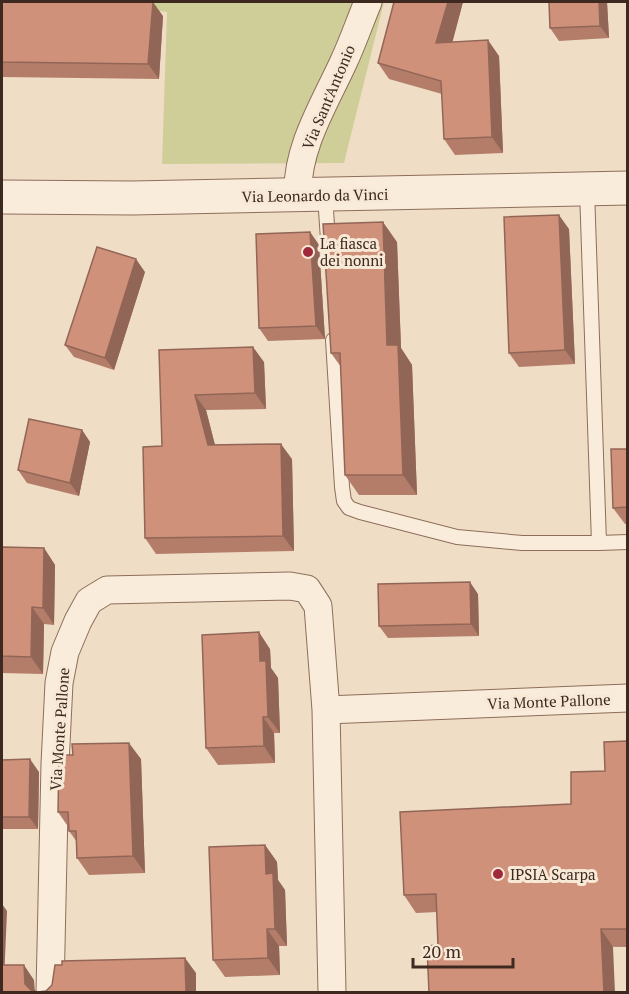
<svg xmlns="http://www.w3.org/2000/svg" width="629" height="994" viewBox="0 0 629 994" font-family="'PT Serif',serif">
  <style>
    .green { fill: #cfce99 }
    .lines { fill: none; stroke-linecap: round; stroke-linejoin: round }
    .service-casing { stroke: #8d6e5b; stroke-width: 16 }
    .minor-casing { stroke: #8d6e5b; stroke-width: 29 }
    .tertiary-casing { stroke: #8d6e5b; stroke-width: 35 }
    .service { stroke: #faecda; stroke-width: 14 }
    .minor { stroke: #faecda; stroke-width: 27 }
    .tertiary { stroke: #faecda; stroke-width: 33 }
    .wall { fill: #b37d6a }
    .shaded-wall { fill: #926656 }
    .building { fill: #d0917b; stroke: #926656; stroke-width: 1.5 }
    .poi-dot { fill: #9f283b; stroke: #f7e9d6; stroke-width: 2 }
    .labels { text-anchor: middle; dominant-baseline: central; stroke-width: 6; stroke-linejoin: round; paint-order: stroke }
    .street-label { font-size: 15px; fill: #3d291f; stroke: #f7e9d6 }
    .poi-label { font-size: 15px; fill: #3d291f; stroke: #f7e9d6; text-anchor: start }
  </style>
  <rect width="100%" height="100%" fill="#f0ddc6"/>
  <!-- green -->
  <path class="green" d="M 96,2 L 384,2 L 344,163 L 162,164 L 167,12 Z"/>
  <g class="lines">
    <!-- service casing -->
    <g class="service-casing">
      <path id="service" d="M 587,190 L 599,543 L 628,542
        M 325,195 L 328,240
        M 333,340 L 342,487 L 344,501 L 349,508 L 360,512 L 457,537 L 522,543 L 599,543"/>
    </g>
    <!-- minor casing -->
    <g class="minor-casing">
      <path id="minor" d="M 298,195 C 296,148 325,103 344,61 C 353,42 360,21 368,2
        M 50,992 L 55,764 L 59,683 L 65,652 L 78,621 L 89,601 L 107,590 L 290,586 L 307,589 L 318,606 L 326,710
        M 332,992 L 326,710 L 628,698"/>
    </g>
    <!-- tertiary casing -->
    <g class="tertiary-casing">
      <path id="tertiary" d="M 2,197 L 132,198 L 628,188"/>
    </g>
    <!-- service -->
    <use href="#service" class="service"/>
    <!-- minor -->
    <use href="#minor" class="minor"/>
    <!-- tertiary -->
    <use href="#tertiary" class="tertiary"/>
  </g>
  <!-- wall -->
  <path class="wall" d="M 2,2 L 163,16 L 159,79 L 2,77 Z
    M 394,2 L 463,2 L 452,42 L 499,56 L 503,153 L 455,155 L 444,139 L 442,94 L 389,79 L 378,63 Z
    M 549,2 L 607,2 L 609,38 L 559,41 L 550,28 Z
    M 569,229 L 575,364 L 519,367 L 509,353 Z
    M 310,232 L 319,245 L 325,339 L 268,341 L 259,328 Z
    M 397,242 L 401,348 L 412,365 L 417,495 L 359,495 L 345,475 L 341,367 L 331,353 Z
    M 145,272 L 114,370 L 74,357 L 65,345 Z
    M 159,350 L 264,362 L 266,409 L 206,410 L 215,445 L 292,459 L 294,551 L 156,554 L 145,538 L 162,446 Z
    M 82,430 L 90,442 L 79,496 L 27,483 L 18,470 Z
    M 627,449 L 627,524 L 625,524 L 613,508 Z
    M 2,547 L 44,548 L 55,565 L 54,625 L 44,624 L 43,674 L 2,673 Z
    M 478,594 L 479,636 L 388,638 L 379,626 Z
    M 270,649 L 271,668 L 278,678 L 280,733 L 274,733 L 275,763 L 218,765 L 206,748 Z
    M 627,741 L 627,947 L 438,945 L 437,912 L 416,913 L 404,895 L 571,804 L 605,771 Z
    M 141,759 L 145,873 L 89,875 L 77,858 L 77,842 L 69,831 L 69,828 L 58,812 Z
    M 2,760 L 39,772 L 38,829 L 2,829 Z
    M 265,845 L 277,862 L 278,880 L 285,890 L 287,946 L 279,946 L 280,975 L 225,977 L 213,960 Z"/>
  <!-- shaded-wall -->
  <path class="shaded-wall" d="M 153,2 L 163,16 L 159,79 L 148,64 Z
    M 448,2 L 463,2 L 448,59 L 436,43 Z
    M 599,2 L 607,2 L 609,38 L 600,26 Z
    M 488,40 L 499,56 L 503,153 L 492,137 Z
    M 559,215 L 569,229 L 575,364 L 565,350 Z
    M 383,222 L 397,242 L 401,348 L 412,365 L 417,495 L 403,475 L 387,345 Z
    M 310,232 L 319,245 L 325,339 L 316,326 Z
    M 136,259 L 145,272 L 114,370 L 105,358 Z
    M 253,347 L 264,362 L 266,409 L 255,393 Z
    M 195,395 L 206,410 L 219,461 L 208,445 Z
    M 82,430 L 90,442 L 79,496 L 70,483 Z
    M 281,444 L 292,459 L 294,551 L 283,536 Z
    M 44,548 L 55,565 L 54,625 L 43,608 Z
    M 470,582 L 478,594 L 479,636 L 471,624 Z
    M 32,607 L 44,624 L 43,674 L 31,657 Z
    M 259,632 L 270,649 L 271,668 L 278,678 L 280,733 L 268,717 L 260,661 Z
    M 263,717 L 274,733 L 275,763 L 264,746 Z
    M 129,743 L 141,759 L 145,873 L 133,856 Z
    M 30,759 L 39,772 L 38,829 L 29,817 Z
    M 265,845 L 277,862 L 278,880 L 285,890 L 287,946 L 275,929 L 266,874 Z
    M 2,904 L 7,911 L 4,981 L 2,977 Z
    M 267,929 L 279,946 L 280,975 L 268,958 Z
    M 601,929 L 613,947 L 615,993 L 604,993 Z
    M 185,958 L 196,973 L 196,993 L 186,993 Z
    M 24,965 L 34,980 L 35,993 L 31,993 L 25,984 Z"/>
  <!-- building -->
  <path class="building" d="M 2,2 L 153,2 L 148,64 L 2,62 Z
    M 394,2 L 448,2 L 436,43 L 488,40 L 492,137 L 444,139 L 441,81 L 378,63 Z
    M 549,2 L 599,2 L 600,26 L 550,28 Z
    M 559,215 L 565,350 L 509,353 L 504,217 Z
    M 383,222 L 387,345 L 398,345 L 403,475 L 345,475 L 340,353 L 331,353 L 323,224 Z
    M 310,232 L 316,326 L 259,328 L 256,234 Z
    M 97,247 L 136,259 L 105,358 L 65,345 Z
    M 253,347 L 255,393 L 195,395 L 208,445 L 281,444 L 283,536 L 145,538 L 143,447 L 162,446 L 159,350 Z
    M 29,419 L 82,430 L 70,483 L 18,470 Z
    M 611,449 L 627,449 L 627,507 L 613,508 Z
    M 2,547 L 44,548 L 43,608 L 32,607 L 31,657 L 2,656 Z
    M 470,582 L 471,624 L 379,626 L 378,584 Z
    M 259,632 L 260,661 L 266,661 L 268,717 L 263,717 L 264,746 L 206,748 L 202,635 Z
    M 627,741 L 627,929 L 601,929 L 604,993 L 429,993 L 427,946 L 438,945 L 436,894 L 404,895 L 400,812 L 571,804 L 571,772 L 605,771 L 604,742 Z
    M 129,743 L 133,856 L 77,858 L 76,831 L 69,831 L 68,812 L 58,812 L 59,755 L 73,755 L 72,744 Z
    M 30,759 L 29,817 L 2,817 L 2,760 Z
    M 265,845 L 266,874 L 273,873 L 275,929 L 267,929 L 268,958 L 213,960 L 209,847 Z
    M 185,958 L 186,993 L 2,993 L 2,965 L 24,965 L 25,984 L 31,990 L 38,992 L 46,991 L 52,985 L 55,965 L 62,965 L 62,961 Z"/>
  <!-- markers -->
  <g class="poi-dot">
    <circle cx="308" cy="252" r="6"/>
    <circle cx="498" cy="874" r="6"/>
  </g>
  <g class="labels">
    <!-- street labels -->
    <g class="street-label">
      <text transform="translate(328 97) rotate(-67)">Via Sant'Antonio</text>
      <text transform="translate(315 195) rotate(-1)">Via Leonardo da Vinci</text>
      <text transform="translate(549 701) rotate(-2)">Via Monte Pallone</text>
      <text transform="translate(59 729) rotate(-86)">Via Monte Pallone</text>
    </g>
    <!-- poi labels -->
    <g class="poi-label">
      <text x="320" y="243">La fiasca<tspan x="320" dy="17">dei nonni</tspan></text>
      <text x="510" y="874">IPSIA Scarpa</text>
    </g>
  </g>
  <!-- border -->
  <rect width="629" height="994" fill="none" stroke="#3d291f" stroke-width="6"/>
  <!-- scale -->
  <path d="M413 958v9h100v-9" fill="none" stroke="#3d291f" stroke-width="3"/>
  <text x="422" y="958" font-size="18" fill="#3d291f" stroke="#f7e9d6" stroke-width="4.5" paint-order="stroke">20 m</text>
</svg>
